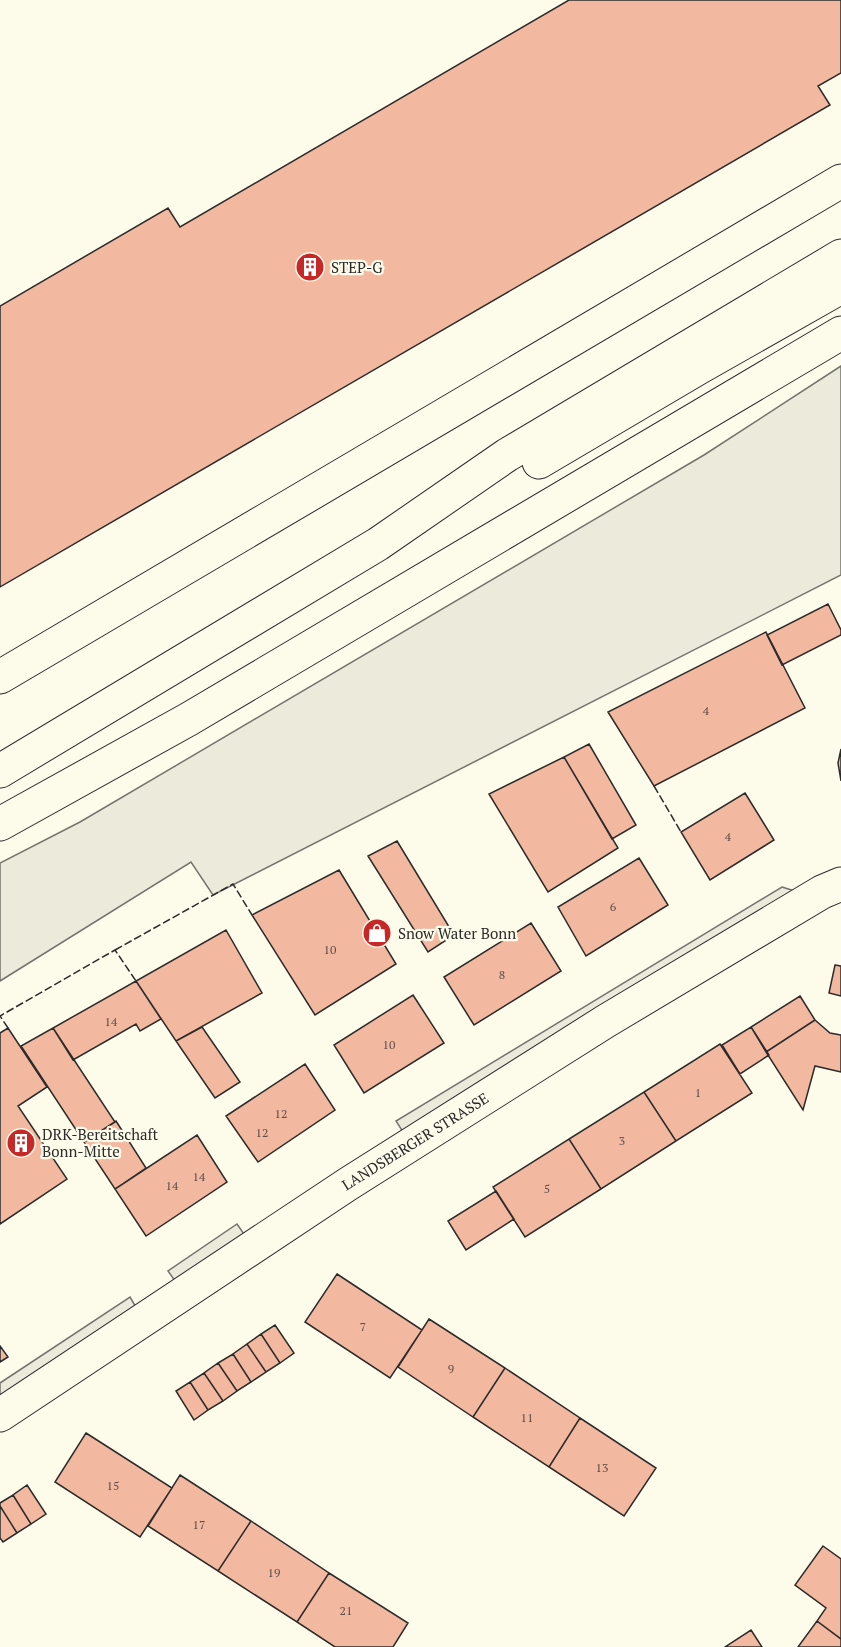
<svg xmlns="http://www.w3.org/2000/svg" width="841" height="1647" viewBox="0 0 841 1647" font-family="'PT Serif',serif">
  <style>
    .green { fill: #ecebdb; stroke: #74746e; stroke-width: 1.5 }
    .parking { fill: #eceadb; stroke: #74746e; stroke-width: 1.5 }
    .building { fill: #f2b8a0; stroke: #2b2b2b; stroke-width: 1.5 }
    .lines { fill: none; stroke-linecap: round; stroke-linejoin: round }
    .street-casing { stroke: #2b2b2b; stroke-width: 35 }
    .highway-casing { stroke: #2b2b2b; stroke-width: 35 }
    .street { stroke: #fdfbea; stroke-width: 33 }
    .highway { stroke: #fdfbea; stroke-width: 33 }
    .fence { stroke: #2b2b2b; stroke-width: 1.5; stroke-dasharray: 8 3; stroke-linecap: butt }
    .labels { text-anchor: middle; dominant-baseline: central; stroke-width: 4.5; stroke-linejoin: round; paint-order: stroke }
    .number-label { font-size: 12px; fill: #5d4e48 }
    .poi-label { font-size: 15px; fill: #2b2b2b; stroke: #fdfbea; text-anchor: start }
    .street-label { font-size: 15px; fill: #2b2b2b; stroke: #fdfbea }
  </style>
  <rect width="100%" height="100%" fill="#fdfbea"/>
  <!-- green -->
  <path class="green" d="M 841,366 L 841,575 L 213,895 L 191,862 L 0,981 L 0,863 L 80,822 L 704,455 Z"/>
  <!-- parking -->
  <path class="parking" d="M 782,887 L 798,892 L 403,1132 L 396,1121 Z
    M 237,1224 L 244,1234 L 175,1281 L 168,1271 Z
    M 130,1297 L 137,1309 L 0,1401 L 0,1383 Z"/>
  <!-- building -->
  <path class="building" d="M 569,0 L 841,0 L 841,73 L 818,86 L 830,105 L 0,587 L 0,306 L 168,208 L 180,227 Z
    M 828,604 L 841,630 L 841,635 L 782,665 L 767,635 Z
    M 766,632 L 805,708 L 654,786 L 608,712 Z
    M 589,744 L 636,825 L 612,839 L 564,757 Z
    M 841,749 L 841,781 L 838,763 Z
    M 564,757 L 618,848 L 548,892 L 489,794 Z
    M 745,793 L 774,840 L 710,880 L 681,832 Z
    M 397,841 L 454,935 L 428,952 L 368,856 Z
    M 639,858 L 668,905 L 586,956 L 558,907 Z
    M 339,870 L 396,964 L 315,1015 L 252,915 Z
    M 531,923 L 561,971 L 474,1025 L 444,977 Z
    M 226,930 L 262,993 L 176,1041 L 136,981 Z
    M 835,965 L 841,966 L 841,996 L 829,993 Z
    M 136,981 L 161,1019 L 140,1031 L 136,1024 L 73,1060 L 53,1028 Z
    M 413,995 L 444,1043 L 364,1093 L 334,1045 Z
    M 800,996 L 815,1020 L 766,1052 L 751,1027 Z
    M 815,1020 L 830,1033 L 841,1035 L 841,1072 L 815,1066 L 803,1110 L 766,1052 Z
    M 202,1027 L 240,1082 L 215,1098 L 176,1041 Z
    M 751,1027 L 769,1055 L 740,1074 L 722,1045 Z
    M 8,1028 L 47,1087 L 18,1106 L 67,1179 L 0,1224 L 0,1033 Z
    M 53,1028 L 115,1122 L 84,1142 L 21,1046 Z
    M 720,1044 L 752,1093 L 676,1141 L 644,1092 Z
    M 305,1064 L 335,1110 L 258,1162 L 226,1116 Z
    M 644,1092 L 676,1141 L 601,1189 L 569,1139 Z
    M 116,1121 L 146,1168 L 115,1189 L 84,1142 Z
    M 197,1135 L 227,1182 L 146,1236 L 115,1189 Z
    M 569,1139 L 601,1189 L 525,1237 L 493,1187 Z
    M 496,1191 L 514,1219 L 466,1250 L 448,1221 Z
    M 337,1274 L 422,1330 L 390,1378 L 305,1322 Z
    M 429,1319 L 505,1368 L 473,1417 L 398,1367 Z
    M 275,1325 L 294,1353 L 280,1363 L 261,1334 Z
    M 261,1334 L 280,1363 L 266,1372 L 247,1344 Z
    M 247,1344 L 266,1372 L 251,1382 L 233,1354 Z
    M 0,1346 L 8,1357 L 0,1362 Z
    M 233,1354 L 251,1382 L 237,1391 L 218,1363 Z
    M 218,1363 L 237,1391 L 223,1401 L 204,1373 Z
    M 505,1368 L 580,1418 L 549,1467 L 473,1417 Z
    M 204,1373 L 223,1401 L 208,1410 L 190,1382 Z
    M 190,1382 L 208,1410 L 194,1420 L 176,1391 Z
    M 580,1418 L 656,1468 L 624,1516 L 549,1467 Z
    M 86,1433 L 172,1488 L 140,1537 L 55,1482 Z
    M 180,1475 L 251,1521 L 218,1571 L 148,1526 Z
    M 27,1485 L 46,1514 L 31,1524 L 13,1495 Z
    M 13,1495 L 31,1524 L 17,1533 L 0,1506 L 0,1503 Z
    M 0,1506 L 17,1533 L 3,1542 L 0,1538 Z
    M 251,1521 L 329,1573 L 297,1622 L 218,1571 Z
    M 823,1546 L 841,1559 L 841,1639 L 817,1621 L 826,1608 L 795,1585 Z
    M 329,1573 L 408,1623 L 393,1647 L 335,1647 L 297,1622 Z
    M 817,1621 L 841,1639 L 841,1647 L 798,1647 Z
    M 751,1630 L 762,1647 L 725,1647 Z"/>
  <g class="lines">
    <!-- street casing -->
    <g class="street-casing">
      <path id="street" d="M 0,1415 L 348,1184 L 606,1021 L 822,892 L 841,884"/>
    </g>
    <!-- highway casing -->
    <g class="highway-casing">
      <path id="highway" d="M 539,462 L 700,367 L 841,287
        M 0,677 L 841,181
        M 0,771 L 378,544 L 507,455 L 841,256
        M 0,824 L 189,719 L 841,333"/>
    </g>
    <!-- street -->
    <use href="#street" class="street"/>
    <!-- highway -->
    <use href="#highway" class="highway"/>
    <!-- fence -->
    <path class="fence" d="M 654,786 L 681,832
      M 115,950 L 233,884 L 252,915
      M 8,1028 L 0,1016 L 115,950 L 136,981"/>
  </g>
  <!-- icons -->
  <defs>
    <g id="building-disc" transform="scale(1.5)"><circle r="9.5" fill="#c62828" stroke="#fdfbea"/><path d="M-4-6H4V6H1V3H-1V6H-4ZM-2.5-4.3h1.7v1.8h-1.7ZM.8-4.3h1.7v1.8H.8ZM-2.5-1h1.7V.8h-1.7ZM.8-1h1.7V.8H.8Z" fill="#fff"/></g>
    <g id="shop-disc" transform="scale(1.5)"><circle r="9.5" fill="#c62828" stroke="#fdfbea"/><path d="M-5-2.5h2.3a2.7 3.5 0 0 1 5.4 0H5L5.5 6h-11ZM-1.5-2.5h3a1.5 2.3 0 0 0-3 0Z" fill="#fff"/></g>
  </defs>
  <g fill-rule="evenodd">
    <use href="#building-disc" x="310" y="267"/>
    <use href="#shop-disc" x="377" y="933"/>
    <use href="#building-disc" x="21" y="1143"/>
  </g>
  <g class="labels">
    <!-- number labels -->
    <g class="number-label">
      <text x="706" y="710">4</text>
      <text x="728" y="836">4</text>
      <text x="613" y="906">6</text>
      <text x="330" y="949">10</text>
      <text x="502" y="974">8</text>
      <text x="111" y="1021">14</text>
      <text x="389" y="1044">10</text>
      <text x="698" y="1092">1</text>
      <text x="281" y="1113">12</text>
      <text x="262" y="1132">12</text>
      <text x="622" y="1140">3</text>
      <text x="199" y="1176">14</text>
      <text x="172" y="1185">14</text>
      <text x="547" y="1188">5</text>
      <text x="363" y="1326">7</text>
      <text x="451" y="1368">9</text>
      <text x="527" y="1417">11</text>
      <text x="602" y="1467">13</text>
      <text x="113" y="1485">15</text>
      <text x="199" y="1524">17</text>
      <text x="274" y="1572">19</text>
      <text x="346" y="1610">21</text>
    </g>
    <!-- poi labels -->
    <g class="poi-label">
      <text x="331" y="267">STEP-G</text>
      <text x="398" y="933">Snow Water Bonn</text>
      <text x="42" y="1134">DRK-Bereitschaft<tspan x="42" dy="17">Bonn-Mitte</tspan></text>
    </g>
    <!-- street labels -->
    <g class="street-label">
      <text transform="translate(415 1141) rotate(-32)">LANDSBERGER STRASSE</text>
    </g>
  </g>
</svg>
